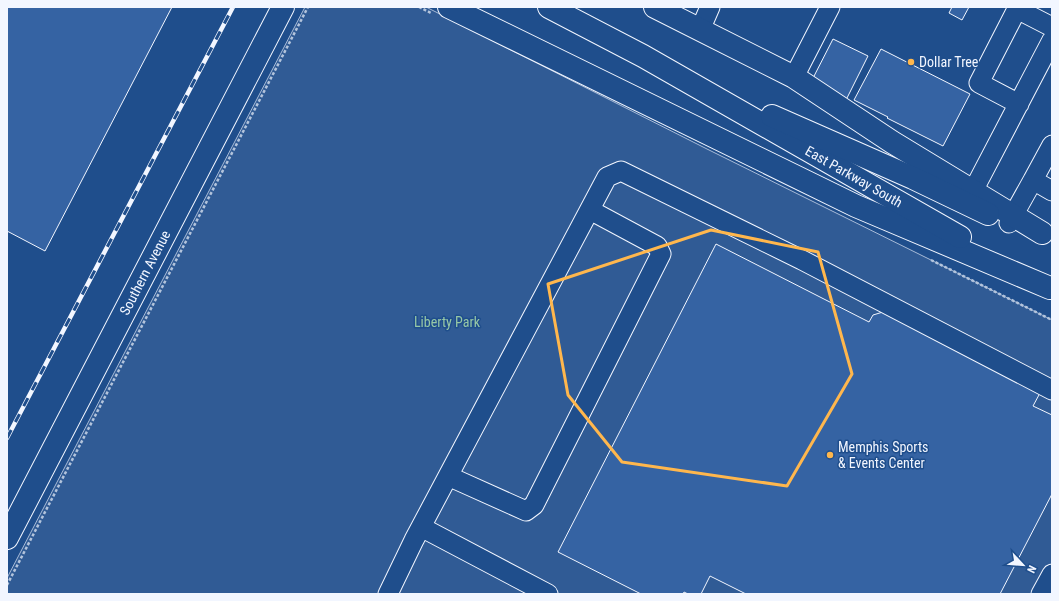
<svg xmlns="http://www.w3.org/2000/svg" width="1059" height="601" viewBox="0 0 1059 601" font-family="'Roboto Condensed',sans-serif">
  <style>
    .built { fill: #305b95; stroke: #a8bbd7 }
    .building { fill: #3563a3; stroke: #f2f6ff }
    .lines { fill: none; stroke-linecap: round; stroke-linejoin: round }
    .minor-casing { stroke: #f2f6ff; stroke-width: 21 }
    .major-casing { stroke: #f2f6ff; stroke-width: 24 }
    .path { stroke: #b3c4dc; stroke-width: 2.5; stroke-dasharray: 3 2; stroke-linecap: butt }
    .minor { stroke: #1f4e8c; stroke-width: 19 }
    .major { stroke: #1f4e8c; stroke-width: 22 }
    .rail-casing { stroke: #f2f6ff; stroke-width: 4.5 }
    .rail { stroke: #1f4e8c; stroke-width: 3; stroke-dasharray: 9; stroke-linecap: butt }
    .marked { fill: none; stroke: #ffb74d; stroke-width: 3; stroke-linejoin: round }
    .poi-dot { fill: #ffb74d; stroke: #1f4e8c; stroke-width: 1.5 }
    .labels { text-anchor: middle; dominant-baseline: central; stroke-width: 3; stroke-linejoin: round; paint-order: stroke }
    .poi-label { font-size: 14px; fill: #f2f6ff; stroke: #1f4e8c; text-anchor: start }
    .street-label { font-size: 14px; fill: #f2f6ff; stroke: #1f4e8c }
    .park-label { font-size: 14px; fill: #97c8a6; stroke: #1f4e8c }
  </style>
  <rect width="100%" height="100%" fill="#1f4e8c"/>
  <!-- built -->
  <path class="built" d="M 305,7 L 426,7 L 707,149 L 1052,320 L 1052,594 L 7,594 L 7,578 Z"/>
  <!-- building -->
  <path class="building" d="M 7,7 L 172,7 L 45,251 L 7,231 Z
    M 952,7 L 969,7 L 962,20 L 949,13 Z
    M 833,39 L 868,56 L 846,100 L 811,82 Z
    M 881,49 L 970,94 L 943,146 L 887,118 L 888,117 L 854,100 Z
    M 716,244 L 869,322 L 873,315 L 883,312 L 1040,393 L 1033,406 L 1052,415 L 1052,494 L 1000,594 L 746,594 L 710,576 L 701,594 L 688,594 L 684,592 L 683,594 L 641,594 L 558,552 Z"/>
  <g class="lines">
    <!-- minor casing -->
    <g class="minor-casing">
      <path id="minor" d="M 700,30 L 710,7
        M 794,77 L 830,7
        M 1019,104 L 979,83 L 1017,9 L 1052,27
        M 1052,145 L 1033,180 L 1052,191
        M 968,205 L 973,191 L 1052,40
        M 1009,223 L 1033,180
        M 448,476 L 526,511 L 534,505 L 661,254 L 657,246 L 590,210
        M 421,527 L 548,594
        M 388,594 L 414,540 L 607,177 L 621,171 L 802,260 L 1052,390
        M 1041,594 L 1052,574"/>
    </g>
    <!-- major casing -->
    <g class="major-casing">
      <g id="major">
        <path d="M 449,7 L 856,206 L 1050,288"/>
        <path id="s1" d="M 549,7 L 643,56 L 960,237"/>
        <path d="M 655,7 L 794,77 L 892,142 L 1042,233"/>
        <path d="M 772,116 L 913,178 L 988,214"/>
        <path id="s2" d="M 7,538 L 283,7"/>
      </g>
    </g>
    <!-- path -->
    <path class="path" d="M 419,7 L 431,13
      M 931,260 L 1052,320
      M 7,585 L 308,7"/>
    <!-- minor -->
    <use href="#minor" class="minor"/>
    <!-- major -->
    <use href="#major" class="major"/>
    <!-- rail casing -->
    <g class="rail-casing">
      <path id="rail" d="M 7,438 L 233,7"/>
    </g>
    <!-- rail -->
    <use href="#rail" class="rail"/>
  </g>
  <!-- marked area -->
  <path class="marked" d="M 711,230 L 818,252 L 852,374 L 787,486 L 622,462 L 568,395 L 548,284 Z"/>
  <!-- markers -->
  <g class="poi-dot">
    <circle cx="911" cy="62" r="4"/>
    <circle cx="830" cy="455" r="4"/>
  </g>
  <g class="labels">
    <!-- poi labels -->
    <g class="poi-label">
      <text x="919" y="62">Dollar Tree</text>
      <text x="838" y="447">Memphis Sports<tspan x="838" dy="16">&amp; Events Center</tspan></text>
    </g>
    <!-- street labels -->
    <g class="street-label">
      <text stroke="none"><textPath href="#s1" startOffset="349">East Parkway South</textPath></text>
      <text stroke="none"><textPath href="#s2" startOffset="299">Southern Avenue</textPath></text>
    </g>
    <!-- park labels -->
    <g class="park-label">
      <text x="447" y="322">Liberty Park</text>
    </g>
  </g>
  <!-- border -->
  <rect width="1059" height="601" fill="none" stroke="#f2f6ff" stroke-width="16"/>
  <!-- north arrow -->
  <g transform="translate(1023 565) rotate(116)" stroke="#1f4e8c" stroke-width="3" paint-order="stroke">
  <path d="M0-3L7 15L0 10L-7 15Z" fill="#f2f6ff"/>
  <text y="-6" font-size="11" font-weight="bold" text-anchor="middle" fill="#f2f6ff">N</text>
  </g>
</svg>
